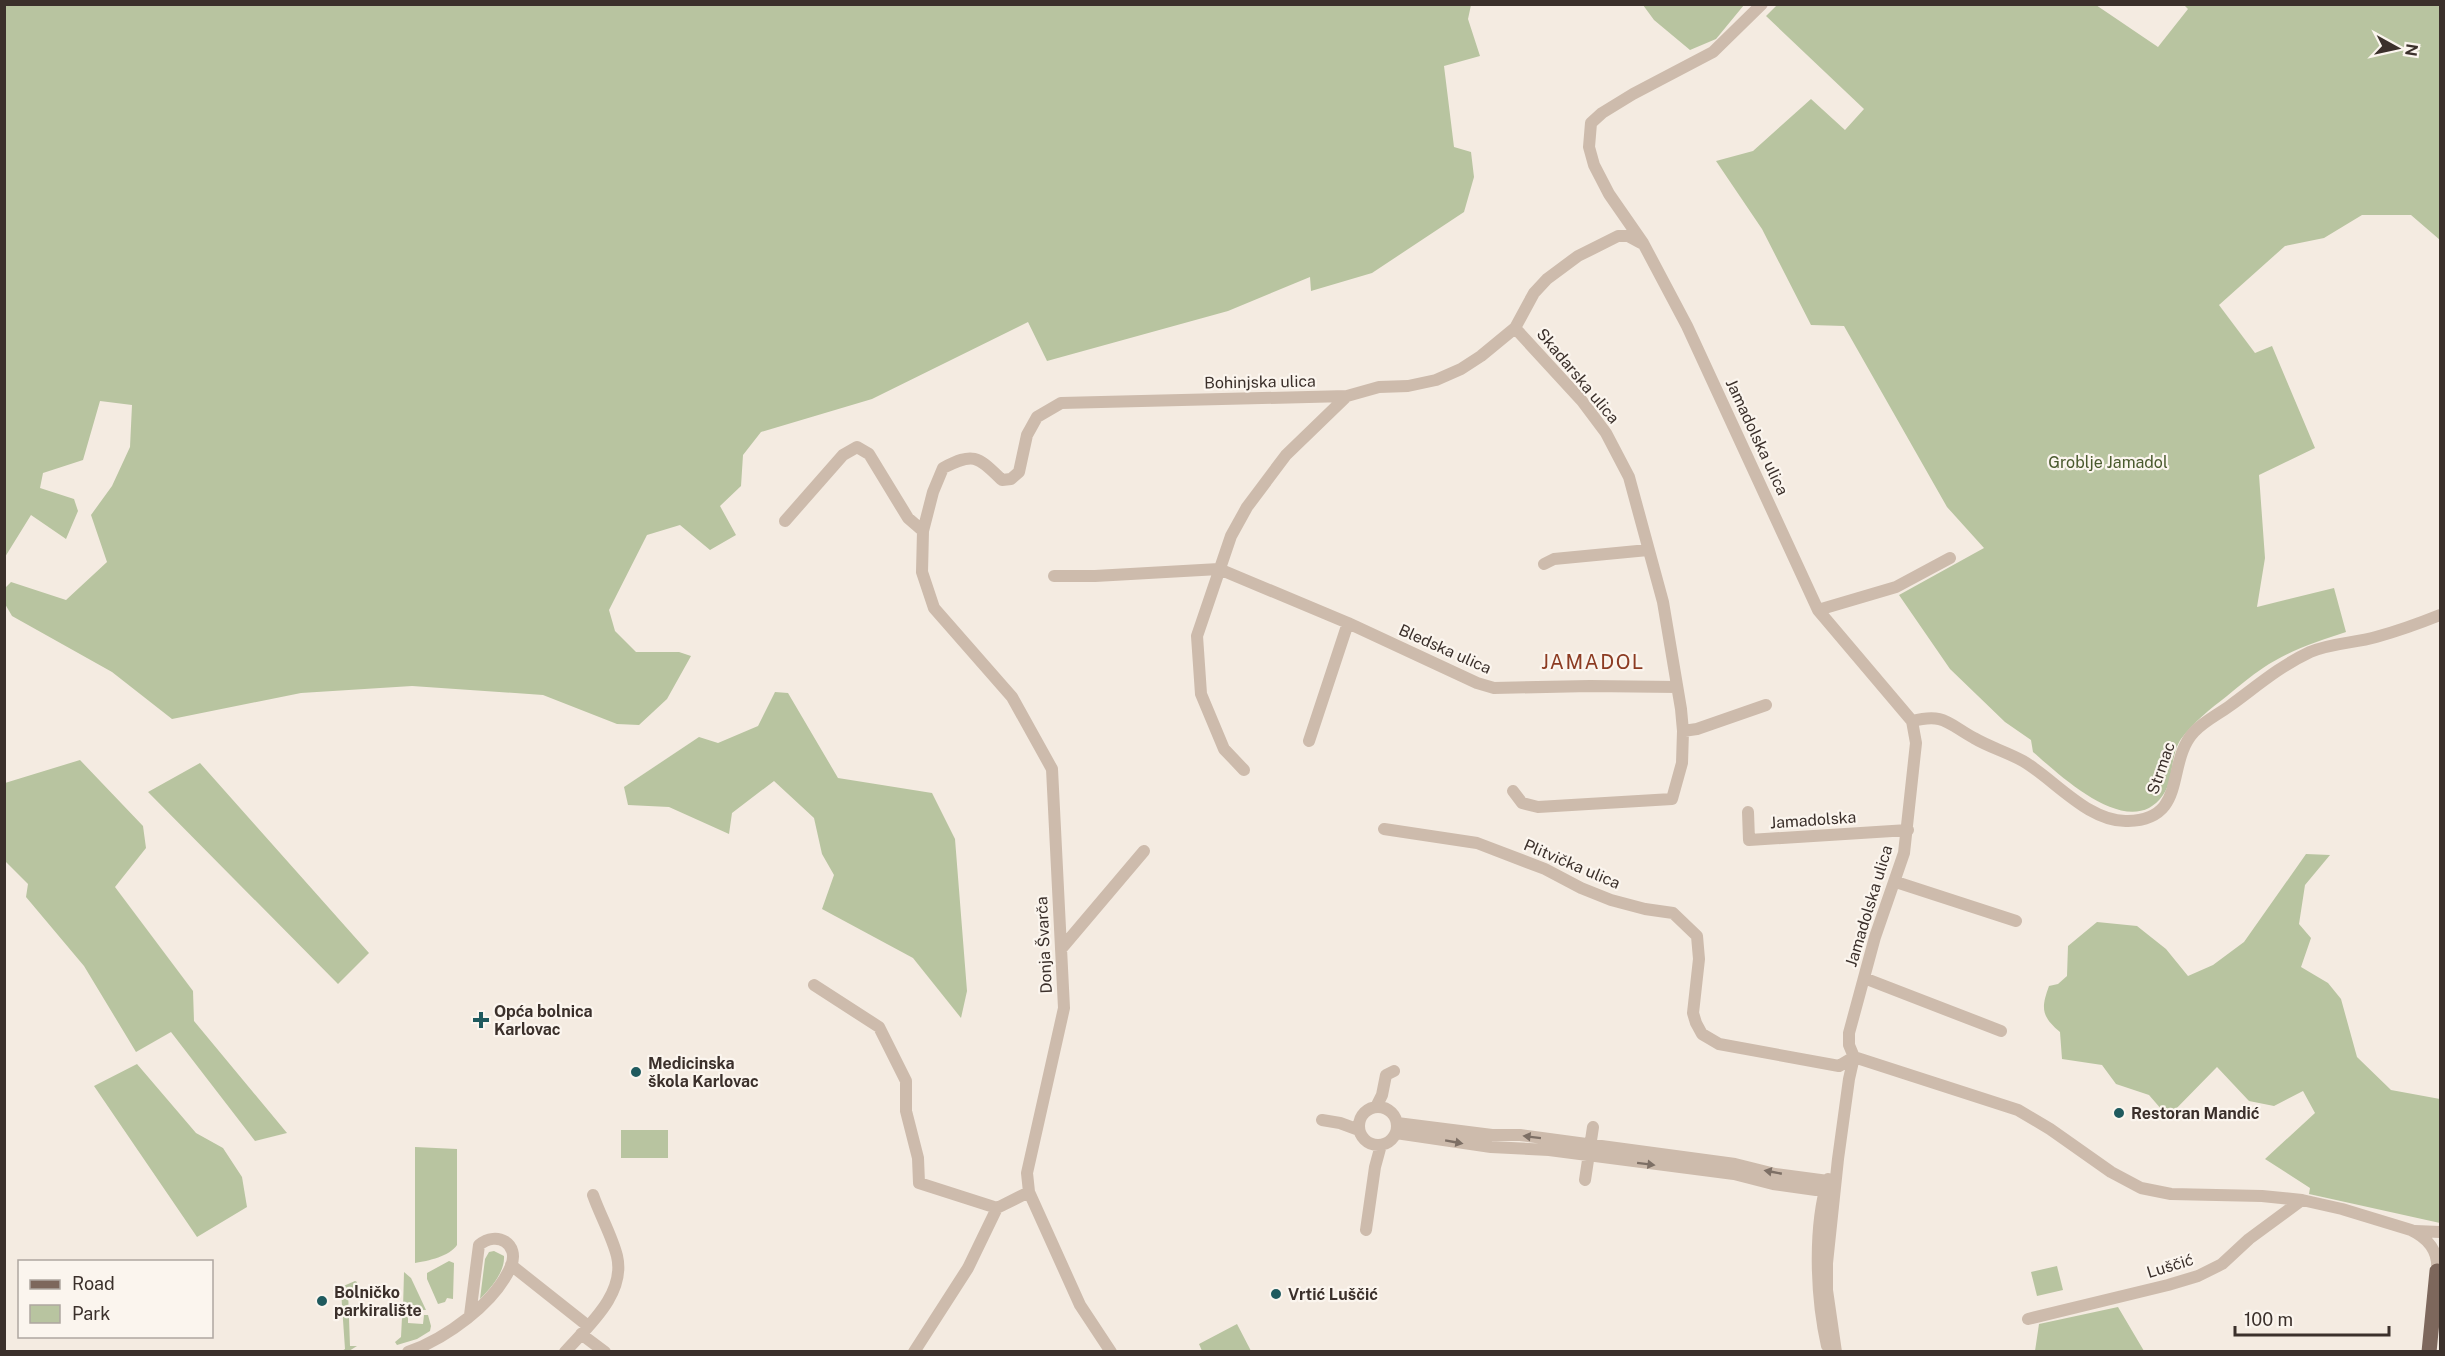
<svg xmlns="http://www.w3.org/2000/svg" width="2445" height="1356" viewBox="0 0 2445 1356" font-family="'Public Sans',sans-serif">
  <style>
    .green { fill: #b8c4a0 }
    .lines { fill: none; stroke-linecap: round; stroke-linejoin: round }
    .street { stroke: #cdbbac; stroke-width: 12 }
    .primary { stroke: #7d675c; stroke-width: 15 }
    .oneway { fill: #7d6f65 }
    .poi-dot { fill: #1f5a5e; stroke: #fbf5ee; stroke-width: 2 }
    .labels { text-anchor: middle; dominant-baseline: central; stroke-width: 4.5; stroke-linejoin: round; paint-order: stroke }
    .street-label { font-size: 16px; fill: #3b302b; stroke: #fbf5ee }
    .park-label { font-size: 16px; fill: #4a5a2e; stroke: #fbf5ee }
    .poi-label { font-size: 16px; font-weight: bold; fill: #3b302b; stroke: #fbf5ee; text-anchor: start }
    .quarter-label { font-size: 20px; letter-spacing: 1.5px; fill: #8c3b22; stroke: #fbf5ee }
  </style>
  <rect width="100%" height="100%" fill="#f4ebe1"/>
  <!-- green -->
  <path class="green" d="M 5,4 L 1471,5 L 1468,19 L 1480,56 L 1444,66 L 1454,147 L 1471,152 L 1474,177 L 1464,212 L 1372,273 L 1311,291 L 1310,277 L 1228,311 L 1047,361 L 1028,322 L 872,399 L 761,432 L 743,455 L 741,486 L 720,506 L 736,535 L 710,550 L 680,525 L 647,535 L 609,610 L 615,631 L 636,652 L 679,652 L 691,656 L 667,699 L 639,725 L 617,724 L 543,695 L 412,686 L 301,693 L 172,719 L 112,672 L 12,616 L 5,604 L 5,588 L 11,582 L 66,600 L 107,562 L 91,515 L 112,486 L 130,447 L 132,405 L 100,401 L 83,460 L 43,473 L 40,488 L 74,499 L 78,511 L 66,539 L 31,515 L 5,557 Z
    M 1643,5 L 1744,5 L 1716,39 L 1690,50 L 1654,20 Z
    M 1777,5 L 2096,5 L 2158,47 L 2188,9 L 2184,5 L 2440,5 L 2440,240 L 2411,215 L 2362,215 L 2324,238 L 2285,246 L 2219,305 L 2255,353 L 2272,346 L 2315,448 L 2259,475 L 2265,558 L 2257,607 L 2334,588 L 2346,632 C 2318,641 2288,651 2263,668 C 2251,676 2239,686 2227,696 C 2210,709 2194,722 2181,739 C 2170,755 2174,780 2163,795 C 2130,843 2060,775 2033,752 L 2031,740 L 2005,722 L 1950,669 L 1899,595 L 1984,548 L 1947,507 L 1844,326 L 1811,325 L 1762,229 L 1716,161 L 1753,151 L 1811,99 L 1845,130 L 1864,109 L 1766,16 Z
    M 775,692 L 788,693 L 838,778 L 932,793 L 955,839 L 967,991 L 961,1018 L 913,958 L 822,909 L 834,875 L 822,854 L 814,818 L 774,781 L 732,813 L 729,834 L 669,807 L 628,805 L 624,787 L 699,737 L 718,743 L 758,726 Z
    M 80,760 L 143,826 L 146,848 L 115,887 L 193,991 L 194,1021 L 287,1133 L 255,1141 L 171,1032 L 136,1052 L 84,966 L 26,897 L 28,884 L 5,861 L 5,783 Z
    M 200,763 L 369,953 L 338,984 L 148,792 Z
    M 2306,854 L 2330,855 L 2305,885 L 2299,924 L 2311,938 L 2301,967 L 2328,983 L 2341,999 L 2357,1057 L 2391,1090 L 2440,1099 L 2440,1223 L 2309,1194 L 2310,1188 L 2265,1159 L 2315,1113 L 2303,1091 L 2274,1106 L 2249,1101 L 2217,1067 L 2168,1117 L 2149,1095 L 2116,1084 L 2102,1065 L 2062,1059 L 2060,1032 C 2041,1016 2041,1008 2049,986 L 2058,984 L 2067,976 L 2068,946 L 2097,922 L 2137,926 L 2166,949 L 2188,976 L 2213,965 L 2244,942 Z
    M 137,1064 L 196,1133 L 223,1148 L 242,1177 L 247,1207 L 197,1237 L 94,1086 Z
    M 621,1130 L 668,1130 L 668,1158 L 621,1158 Z
    M 415,1147 L 457,1149 L 457,1245 C 450,1256 428,1261 415,1263 Z
    M 494,1251 L 504,1256 C 505,1272 491,1288 480,1299 L 485,1259 L 489,1252 Z
    M 449,1261 L 454,1263 L 453,1299 L 447,1298 L 445,1302 L 438,1304 L 427,1279 L 427,1273 Z
    M 2057,1266 L 2063,1290 L 2037,1296 L 2031,1272 Z
    M 404,1272 L 411,1278 L 426,1310 L 403,1309 Z
    M 355,1281 L 357,1282 L 356,1287 L 348,1290 L 350,1346 L 357,1346 L 349,1351 L 342,1351 L 345,1349 L 341,1291 L 332,1291 Z
    M 2118,1307 L 2144,1351 L 2035,1351 L 2039,1324 Z
    M 424,1315 L 428,1315 L 431,1326 L 430,1331 L 417,1339 L 397,1345 L 395,1342 L 401,1337 L 402,1317 L 408,1317 L 408,1323 L 423,1324 Z
    M 1237,1324 L 1251,1351 L 1202,1351 L 1199,1344 Z"/>
  <g class="lines">
    <!-- street -->
    <path class="street" d="M 1762,4 L 1713,52 L 1633,94 L 1602,113 L 1591,123 L 1589,147 L 1594,165 L 1609,194 L 1643,243 L 1687,326 L 1818,610 L 1912,721 L 1916,743 L 1904,853 L 1875,937 L 1849,1033 L 1849,1045 L 1854,1057 L 2018,1110 L 2050,1129 L 2111,1172 L 2141,1188 L 2171,1194 L 2262,1196 L 2302,1200 L 2342,1209 L 2411,1230 C 2428,1238 2439,1252 2437,1271
      M 785,521 L 843,455 L 857,447 L 869,454 L 908,518 L 923,531
      M 1544,564 L 1554,559 L 1648,550
      M 1054,576 L 1095,576 L 1219,569 L 1348,623 L 1477,683 L 1494,688 L 1590,686 L 1677,687
      M 1818,610 L 1896,587 L 1950,558
      M 1912,721 C 1944,713 1947,723 1974,738 C 1989,747 2007,752 2023,761 C 2054,779 2089,823 2128,821 C 2189,819 2165,763 2194,732 C 2204,721 2219,714 2231,705 C 2257,686 2280,666 2310,652 C 2331,643 2355,643 2376,637 C 2398,631 2420,623 2440,615
      M 1683,731 L 1697,729 L 1766,705
      M 1309,741 L 1348,623
      M 1244,770 L 1224,749 L 1201,694 L 1197,636 L 1231,536 L 1247,507 L 1286,455 L 1347,396
      M 1513,791 L 1522,803 L 1538,807 L 1672,799 L 1682,763 L 1683,731 L 1681,709 L 1663,602 L 1629,477 L 1606,433 L 1582,401 L 1515,328
      M 1748,812 L 1749,840 L 1908,830
      M 1384,829 L 1477,843 L 1545,869 L 1581,888 L 1611,900 L 1645,909 L 1673,913 L 1697,936 L 1699,959 L 1693,1013 L 1696,1023 L 1702,1034 L 1719,1044 L 1839,1066 L 1854,1057
      M 1896,882 L 2016,921
      M 1061,949 L 1144,851
      M 1864,978 L 2001,1031
      M 814,985 L 879,1027 L 906,1081 L 906,1111 L 918,1158 L 919,1183 L 997,1208
      M 1376,1107 L 1382,1095 L 1386,1075 L 1394,1071
      M1359 1126a19 19 0 1 1 38 0a19 19 0 1 1-38 0Z
      M 1322,1120 L 1340,1123 L 1359,1130
      M 1397,1123 L 1492,1135 L 1520,1135 L 1735,1164 L 1775,1174 L 1828,1181 L 1834,1192
      M 1396,1133 L 1491,1147 L 1549,1150 L 1734,1174 L 1773,1184 L 1816,1190 L 1828,1181
      M 1585,1180 L 1593,1127
      M 1366,1230 L 1375,1167 L 1381,1145
      M 2415,1231 L 2440,1232
      M 511,1265 L 588,1326
      M 2028,1319 L 2168,1285 L 2198,1276 L 2222,1264 L 2249,1239 L 2302,1200
      M 581,1334 L 605,1352
      M 1827,1346 C 1816,1297 1813,1228 1828,1179
      M 408,1352 C 445,1339 495,1304 511,1266 C 520,1244 497,1230 479,1245 L 470,1315
      M 565,1352 C 588,1326 626,1294 617,1256 C 612,1236 600,1215 593,1195
      M 914,1352 L 968,1268 L 997,1208 L 1029,1192
      M 1111,1352 L 1080,1305 L 1029,1192 L 1027,1173 L 1064,1008 L 1052,769 L 1012,697 L 934,608 L 922,572 L 923,531 L 933,492 L 943,468 C 974,452 977,456 1002,480 L 1011,479 L 1019,472 L 1027,435 L 1037,417 L 1061,403 L 1347,396 L 1379,387 L 1408,386 L 1436,380 L 1461,369 L 1481,356 L 1515,328 L 1534,293 L 1547,279 L 1578,256 L 1618,236 L 1628,236 L 1641,243
      M 1836,1352 L 1827,1290 L 1827,1263 L 1838,1159 L 1849,1079 L 1854,1057"/>
    <!-- primary -->
    <path class="primary" d="M 2429,1352 L 2437,1271"/>
  </g>
  <!-- one-way arrows -->
  <defs><path id="oneway-solid" d="M-6-.8H1V-3.2L6.5 0L1 3.2V.8H-6Z" transform="scale(1.5)"/></defs>
  <g class="oneway">
    <use href="#oneway-solid" transform="translate(1532 1137) rotate(-173)"/>
    <use href="#oneway-solid" transform="translate(1454 1142) rotate(10)"/>
    <use href="#oneway-solid" transform="translate(1646 1164) rotate(7)"/>
    <use href="#oneway-solid" transform="translate(1773 1172) rotate(-169)"/>
  </g>
  <!-- markers -->
  <g class="poi-dot">
    <path d="M478 1011h6v6h6v6h-6v6h-6v-6h-6v-6h6z"/>
    <circle cx="636" cy="1072" r="6"/>
    <circle cx="2119" cy="1113" r="6"/>
    <circle cx="1276" cy="1294" r="6"/>
    <circle cx="322" cy="1301" r="6"/>
  </g>
  <g class="labels">
    <!-- street labels -->
    <g class="street-label">
      <text transform="translate(1578 376) rotate(50)">Skadarska ulica</text>
      <text transform="translate(1260 382) rotate(-1)">Bohinjska ulica</text>
      <text transform="translate(1757 437) rotate(65)">Jamadolska ulica</text>
      <text transform="translate(1445 649) rotate(24)">Bledska ulica</text>
      <text transform="translate(2161 768) rotate(-71)">Strmac</text>
      <text transform="translate(1813 820) rotate(-4)">Jamadolska</text>
      <text transform="translate(1572 864) rotate(23)">Plitvička ulica</text>
      <text transform="translate(1869 906) rotate(-73)">Jamadolska ulica</text>
      <text transform="translate(1044 945) rotate(-93)">Donja Švarča</text>
      <text transform="translate(2170 1266) rotate(-17)">Luščić</text>
    </g>
    <!-- park labels -->
    <g class="park-label">
      <text x="2108" y="462">Groblje Jamadol</text>
    </g>
    <!-- poi labels -->
    <g class="poi-label">
      <text x="494" y="1011">Opća bolnica<tspan x="494" dy="18">Karlovac</tspan></text>
      <text x="648" y="1063">Medicinska<tspan x="648" dy="18">škola Karlovac</tspan></text>
      <text x="2131" y="1113">Restoran Mandić</text>
      <text x="334" y="1292">Bolničko<tspan x="334" dy="18">parkiralište</tspan></text>
      <text x="1288" y="1294">Vrtić Luščić</text>
    </g>
    <!-- quarter labels -->
    <g class="quarter-label">
      <text x="1593" y="662">JAMADOL</text>
    </g>
  </g>
  <!-- border -->
  <rect width="2445" height="1356" fill="none" stroke="#3b302b" stroke-width="12"/>
  <!-- legend -->
  <rect x="18" y="1260" width="195" height="78" fill="#fbf5ee" stroke="#aea6a0" stroke-width="1.5"/>
  <rect x="30" y="1280" width="30" height="9" fill="#7d675c" stroke="#aea6a0" stroke-width="1.5"/>
  <text x="72" y="1290" font-size="18" fill="#3b302b">Road</text>
  <rect x="30" y="1305" width="30" height="18" fill="#b8c4a0" stroke="#aea6a0" stroke-width="1.5"/>
  <text x="72" y="1320" font-size="18" fill="#3b302b">Park</text>
  <!-- north arrow -->
  <g transform="translate(2397 48) rotate(98)" stroke="#fbf5ee" stroke-width="4.5" paint-order="stroke">
  <path d="M0-4.5L10 22L0 15L-10 22Z" fill="#3b302b"/>
  <text y="-9" font-size="16" font-weight="bold" text-anchor="middle" fill="#3b302b">N</text>
  </g>
  <!-- scale -->
  <path d="M2235 1326v9h154v-9" fill="none" stroke="#3b302b" stroke-width="3"/>
  <text x="2244" y="1326" font-size="18" fill="#3b302b" stroke="#fbf5ee" stroke-width="4.5" paint-order="stroke">100 m</text>
</svg>
